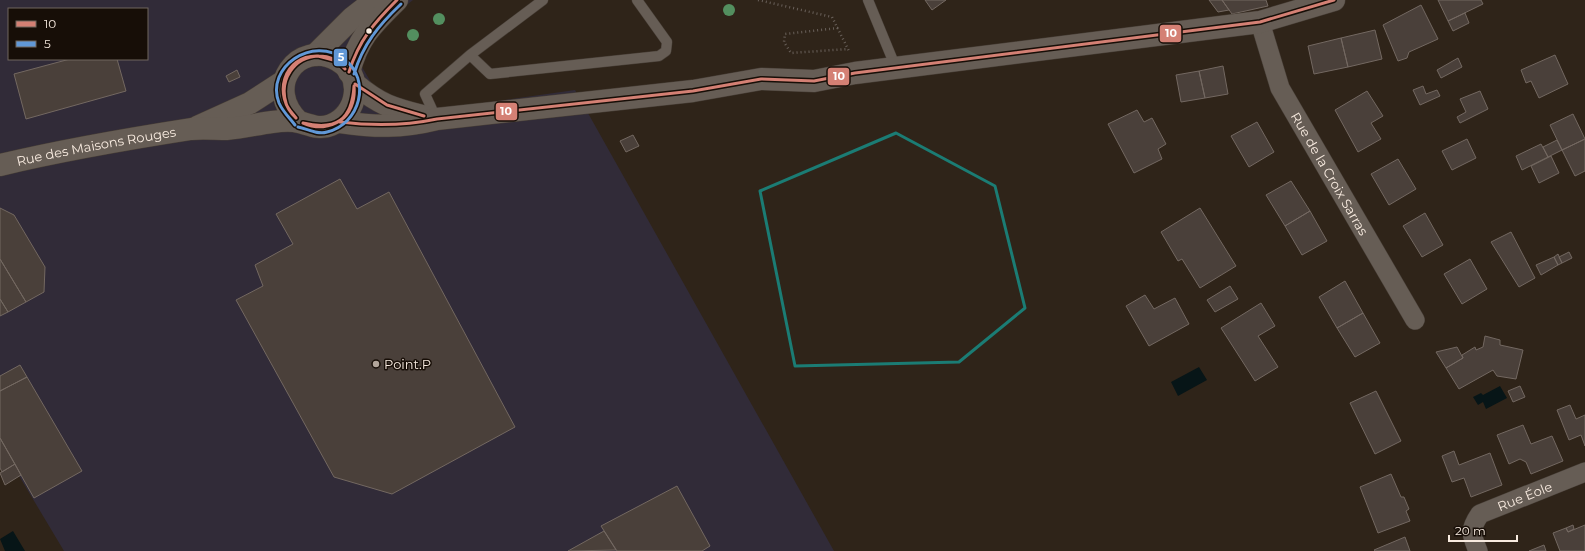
<svg xmlns="http://www.w3.org/2000/svg" width="1585" height="551" viewBox="0 0 1585 551" font-family="Montserrat,sans-serif">
  <style>
    .commercial { fill: #312b38; fill-rule: evenodd }
    .water { fill: #071517 }
    .building { fill: #4a403a; stroke: #736861 }
    .lines { fill: none; stroke-linecap: round; stroke-linejoin: round }
    .service-casing { stroke: #473e36; stroke-width: 11 }
    .minor-casing { stroke: #473e36; stroke-width: 20 }
    .tertiary-casing { stroke: #473e36; stroke-width: 23 }
    .path { stroke: #69605a; stroke-width: 2.5; stroke-dasharray: 1 3; stroke-linecap: butt }
    .service { stroke: #665d55; stroke-width: 10 }
    .minor { stroke: #665d55; stroke-width: 19 }
    .tertiary { stroke: #665d55; stroke-width: 22 }
    .bus-1-casing { stroke: #170e07; stroke-width: 6 }
    .bus-2-casing { stroke: #170e07; stroke-width: 6 }
    .bus-1 { stroke: #d48074; stroke-width: 3 }
    .bus-2 { stroke: #6198d7; stroke-width: 3 }
    .tree { fill: #538f5f }
    .marked { fill: none; stroke: #1b7c74; stroke-width: 3; stroke-linejoin: round }
    .bus-dot { fill: #f8ebe0; stroke: #170e07; stroke-width: 1.5 }
    .poi-dot { fill: #b2a59a; stroke: #170e07; stroke-width: 1.5 }
    .labels { text-anchor: middle; dominant-baseline: central; stroke-width: 3; stroke-linejoin: round; paint-order: stroke }
    .street-label { font-size: 13px; fill: #f8ebe0; stroke: #170e07 }
    .poi-label { font-size: 13px; fill: #f8ebe0; stroke: #170e07; text-anchor: start }
    .line-badge { stroke: #170e07; stroke-width: 1.5 }
    .badge-label { font-size: 11px; text-anchor: middle; font-weight: bold; fill: #fff }
  </style>
  <rect width="100%" height="100%" fill="#2f2419"/>
  <!-- commercial -->
  <path class="commercial" d="M 0,0 L 413,0 L 383,24 L 362,53 L 362,67 L 375,89 L 414,108 L 455,107 L 575,90 L 834,551 L 64,551 L 0,444 ZM 9,9 L 147,9 L 147,59 L 9,59 Z"/>
  <!-- water -->
  <path class="water" d="M 1199,367 L 1207,380 L 1178,396 L 1171,382 Z
    M 1500,386 L 1507,398 L 1486,409 L 1483,402 L 1478,405 L 1473,397 L 1481,393 L 1483,395 Z
    M 13,531 L 25,551 L 5,551 L 0,539 Z"/>
  <!-- building -->
  <path class="building" d="M 925,0 L 946,0 L 932,10 Z
    M 1209,0 L 1222,0 L 1229,10 L 1218,12 Z
    M 1222,0 L 1266,0 L 1268,6 L 1232,14 Z
    M 1438,0 L 1481,0 L 1483,4 L 1448,21 Z
    M 1421,5 L 1438,39 L 1409,52 L 1407,58 L 1398,61 L 1383,25 Z
    M 1465,13 L 1469,23 L 1453,31 L 1448,21 Z
    M 1375,30 L 1382,59 L 1348,67 L 1341,38 Z
    M 1341,38 L 1348,67 L 1314,74 L 1308,46 Z
    M 1555,55 L 1568,84 L 1539,98 L 1531,81 L 1526,83 L 1521,70 Z
    M 1458,58 L 1462,67 L 1441,78 L 1437,70 Z
    M 70,59 L 117,59 L 126,91 L 26,119 L 14,74 Z
    M 1223,66 L 1228,94 L 1205,98 L 1199,71 Z
    M 237,70 L 240,77 L 229,82 L 226,76 Z
    M 1199,71 L 1205,98 L 1181,102 L 1176,75 Z
    M 1423,86 L 1426,94 L 1437,90 L 1440,96 L 1420,105 L 1413,90 Z
    M 1367,91 L 1383,116 L 1371,123 L 1381,139 L 1358,152 L 1335,110 Z
    M 1480,91 L 1488,109 L 1460,123 L 1457,117 L 1466,112 L 1460,99 Z
    M 1137,110 L 1144,122 L 1152,118 L 1166,144 L 1158,149 L 1162,159 L 1134,173 L 1108,124 Z
    M 1573,114 L 1585,139 L 1562,150 L 1550,125 Z
    M 1257,122 L 1274,152 L 1249,167 L 1231,136 Z
    M 633,135 L 639,146 L 626,152 L 620,141 Z
    M 1467,139 L 1476,158 L 1452,170 L 1442,151 Z
    M 1585,139 L 1585,171 L 1575,176 L 1562,150 Z
    M 1557,140 L 1562,150 L 1548,157 L 1543,147 Z
    M 1541,144 L 1548,157 L 1522,170 L 1516,156 Z
    M 1551,156 L 1559,173 L 1539,183 L 1531,166 Z
    M 1398,159 L 1416,189 L 1389,205 L 1371,174 Z
    M 340,179 L 357,209 L 389,192 L 515,427 L 392,494 L 334,477 L 236,300 L 263,286 L 255,265 L 293,244 L 276,214 Z
    M 1291,181 L 1310,211 L 1285,226 L 1266,195 Z
    M 0,208 L 14,215 L 45,267 L 44,292 L 26,302 L 0,259 Z
    M 1200,208 L 1236,266 L 1200,288 L 1182,259 L 1178,261 L 1161,232 Z
    M 1310,211 L 1327,241 L 1302,255 L 1285,226 Z
    M 1425,213 L 1443,245 L 1422,257 L 1403,226 Z
    M 1511,232 L 1535,278 L 1519,287 L 1491,242 Z
    M 1569,252 L 1572,258 L 1562,263 L 1559,257 Z
    M 1558,254 L 1562,263 L 1558,265 L 1554,257 Z
    M 1554,257 L 1558,265 L 1541,275 L 1536,265 Z
    M 0,259 L 26,302 L 8,312 L 0,299 Z
    M 1470,259 L 1487,289 L 1462,304 L 1444,274 Z
    M 1345,281 L 1363,313 L 1337,328 L 1319,297 Z
    M 1230,286 L 1238,299 L 1215,312 L 1207,300 Z
    M 1145,295 L 1154,309 L 1175,298 L 1189,324 L 1149,346 L 1126,306 Z
    M 0,299 L 8,312 L 0,316 Z
    M 1261,303 L 1275,326 L 1258,336 L 1278,367 L 1255,381 L 1221,328 Z
    M 1363,313 L 1380,343 L 1355,357 L 1337,328 Z
    M 1485,336 L 1500,340 L 1500,345 L 1523,350 L 1516,379 L 1497,376 L 1493,370 L 1459,389 L 1446,368 L 1463,358 L 1462,355 L 1475,347 L 1476,350 L 1483,347 Z
    M 1457,347 L 1463,358 L 1446,368 L 1436,352 Z
    M 20,365 L 27,377 L 0,391 L 0,376 Z
    M 27,377 L 82,471 L 34,498 L 0,438 L 0,391 Z
    M 1520,386 L 1525,397 L 1513,402 L 1508,391 Z
    M 1376,391 L 1401,441 L 1375,454 L 1350,403 Z
    M 1570,405 L 1576,419 L 1585,415 L 1585,446 L 1581,435 L 1569,440 L 1557,410 Z
    M 1523,425 L 1531,444 L 1552,436 L 1563,461 L 1531,474 L 1526,462 L 1520,459 L 1509,464 L 1497,435 Z
    M 0,438 L 15,464 L 2,472 L 0,468 Z
    M 1454,451 L 1459,465 L 1490,453 L 1502,485 L 1471,497 L 1464,478 L 1452,482 L 1442,456 Z
    M 15,464 L 21,475 L 5,485 L 0,473 Z
    M 1391,474 L 1401,497 L 1404,497 L 1409,509 L 1406,511 L 1410,521 L 1378,533 L 1360,487 Z
    M 677,486 L 710,546 L 702,551 L 617,551 L 601,526 Z
    M 1573,525 L 1574,529 L 1568,532 L 1566,528 Z
    M 1585,525 L 1585,551 L 1560,551 L 1553,533 L 1566,528 L 1568,532 Z
    M 604,531 L 616,550 L 568,551 Z
    M 1405,537 L 1410,551 L 1375,551 L 1374,550 Z
    M 1544,545 L 1546,551 L 1529,551 Z"/>
  <g class="lines">
    <!-- service casing -->
    <g class="service-casing">
      <path id="service" d="M 868,0 L 896,68
        M 470,55 L 490,74 L 659,56 L 666,51 L 667,42 L 637,0
        M 436,118 L 425,94 L 470,55 L 543,0"/>
    </g>
    <!-- minor casing -->
    <g class="minor-casing">
      <g id="minor">
        <path id="s1" d="M 1260,22 L 1280,88 L 1415,320"/>
        <path id="s2" d="M 1478,551 C 1471,534 1469,530 1480,514 L 1585,472"/>
      </g>
    </g>
    <!-- tertiary casing -->
    <g class="tertiary-casing">
      <g id="tertiary">
        <path d="M 315,55 L 352,18 L 375,0"/>
        <path d="M 349,72 C 359,36 372,25 397,0"/>
        <path d="M 355,84 C 382,107 396,109 430,118"/>
        <path d="M 340,122 C 375,127 401,128 437,119 L 693,91 L 761,79 L 814,81 L 855,73 L 1260,22 L 1334,0"/>
        <path d="M 197,127 L 250,103 L 284,81"/>
        <path id="s3" d="M 0,165 C 63,150 127,139 191,129 C 203,128 215,129 227,129 C 242,128 257,124 272,122 C 280,121 291,120 299,122 C 310,125 320,130 331,125 C 358,115 365,75 337,60 C 298,39 262,87 299,122"/>
      </g>
    </g>
    <!-- path -->
    <path class="path" d="M 758,0 L 832,17 L 849,51
      M 838,28 L 785,34 L 784,42 L 791,53 L 848,49"/>
    <!-- service -->
    <use href="#service" class="service"/>
    <!-- minor -->
    <use href="#minor" class="minor"/>
    <!-- tertiary -->
    <use href="#tertiary" class="tertiary"/>
    <!-- bus-1 casing -->
    <g class="bus-1-casing">
      <path id="bus-1" d="M 318,56 L 337,61 L 345,69
        M 318,56 C 329,56 339,60 345,69
        M 349,72 C 359,40 374,23 397,0
        M 355,84 L 387,105 L 424,116
        M 296,118 C 272,96 283,55 318,56
        M 296,118 C 293,114 287,108 286,103 C 279,80 294,57 318,56
        M 340,122 C 373,126 404,126 437,119 L 693,91 L 761,79 L 814,81 L 855,73 L 1260,22 L 1334,0
        M 303,123 C 336,131 352,120 354,86
        M 303,123 C 331,135 357,117 354,86"/>
    </g>
    <!-- bus-2 casing -->
    <g class="bus-2-casing">
      <path id="bus-2" d="M 354,74 C 363,44 379,25 401,4
        M 295,125 C 289,117 283,112 279,103 C 265,67 313,35 344,59 C 372,80 360,124 327,132 C 317,135 308,129 298,127"/>
    </g>
    <!-- bus-1 -->
    <use href="#bus-1" class="bus-1"/>
    <!-- bus-2 -->
    <use href="#bus-2" class="bus-2"/>
  </g>
  <!-- trees -->
  <g class="tree">
    <circle cx="729" cy="10" r="6"/>
    <circle cx="439" cy="19" r="6"/>
    <circle cx="413" cy="35" r="6"/>
  </g>
  <!-- marked area -->
  <path class="marked" d="M 896,133 L 995,186 L 1025,308 L 959,362 L 795,366 L 760,191 Z"/>
  <!-- markers -->
  <circle class="bus-dot" cx="369" cy="31" r="3.5"/>
  <circle class="poi-dot" cx="376" cy="364" r="4"/>
  <g class="labels">
    <!-- street labels -->
    <g class="street-label">
      <text stroke="none"><textPath href="#s3" startOffset="98">Rue des Maisons Rouges</textPath></text>
      <text stroke="none"><textPath href="#s1" startOffset="168">Rue de la Croix Sarras</textPath></text>
      <text stroke="none"><textPath href="#s2" startOffset="88">Rue Éole</textPath></text>
    </g>
    <!-- poi labels -->
    <g class="poi-label">
      <text x="384" y="364">Point.P</text>
    </g>
  </g>
  <g class="line-badge">
    <rect x="1159" y="24" width="23" height="19" rx="4" fill="#d48074"/>
    <rect x="333" y="48" width="15" height="19" rx="4" fill="#6198d7"/>
    <rect x="827" y="67" width="23" height="19" rx="4" fill="#d48074"/>
    <rect x="495" y="102" width="23" height="19" rx="4" fill="#d48074"/>
  </g>
  <g class="badge-label">
    <text x="1171" y="37">10</text>
    <text x="341" y="61">5</text>
    <text x="839" y="80">10</text>
    <text x="506" y="115">10</text>
  </g>
  <!-- legend -->
  <rect x="8" y="8" width="140" height="52" fill="#170e07" stroke="#71665e"/>
  <rect x="16" y="21" width="20" height="6" fill="#d48074" stroke="#71665e"/>
  <text x="44" y="28" font-size="12" fill="#f8ebe0">10</text>
  <rect x="16" y="41" width="20" height="6" fill="#6198d7" stroke="#71665e"/>
  <text x="44" y="48" font-size="12" fill="#f8ebe0">5</text>
  <!-- scale -->
  <path d="M1449 535v6h68v-6" fill="none" stroke="#f8ebe0" stroke-width="2"/>
  <text x="1455" y="535" font-size="12" fill="#f8ebe0" stroke="#170e07" stroke-width="3" paint-order="stroke">20 m</text>
</svg>
